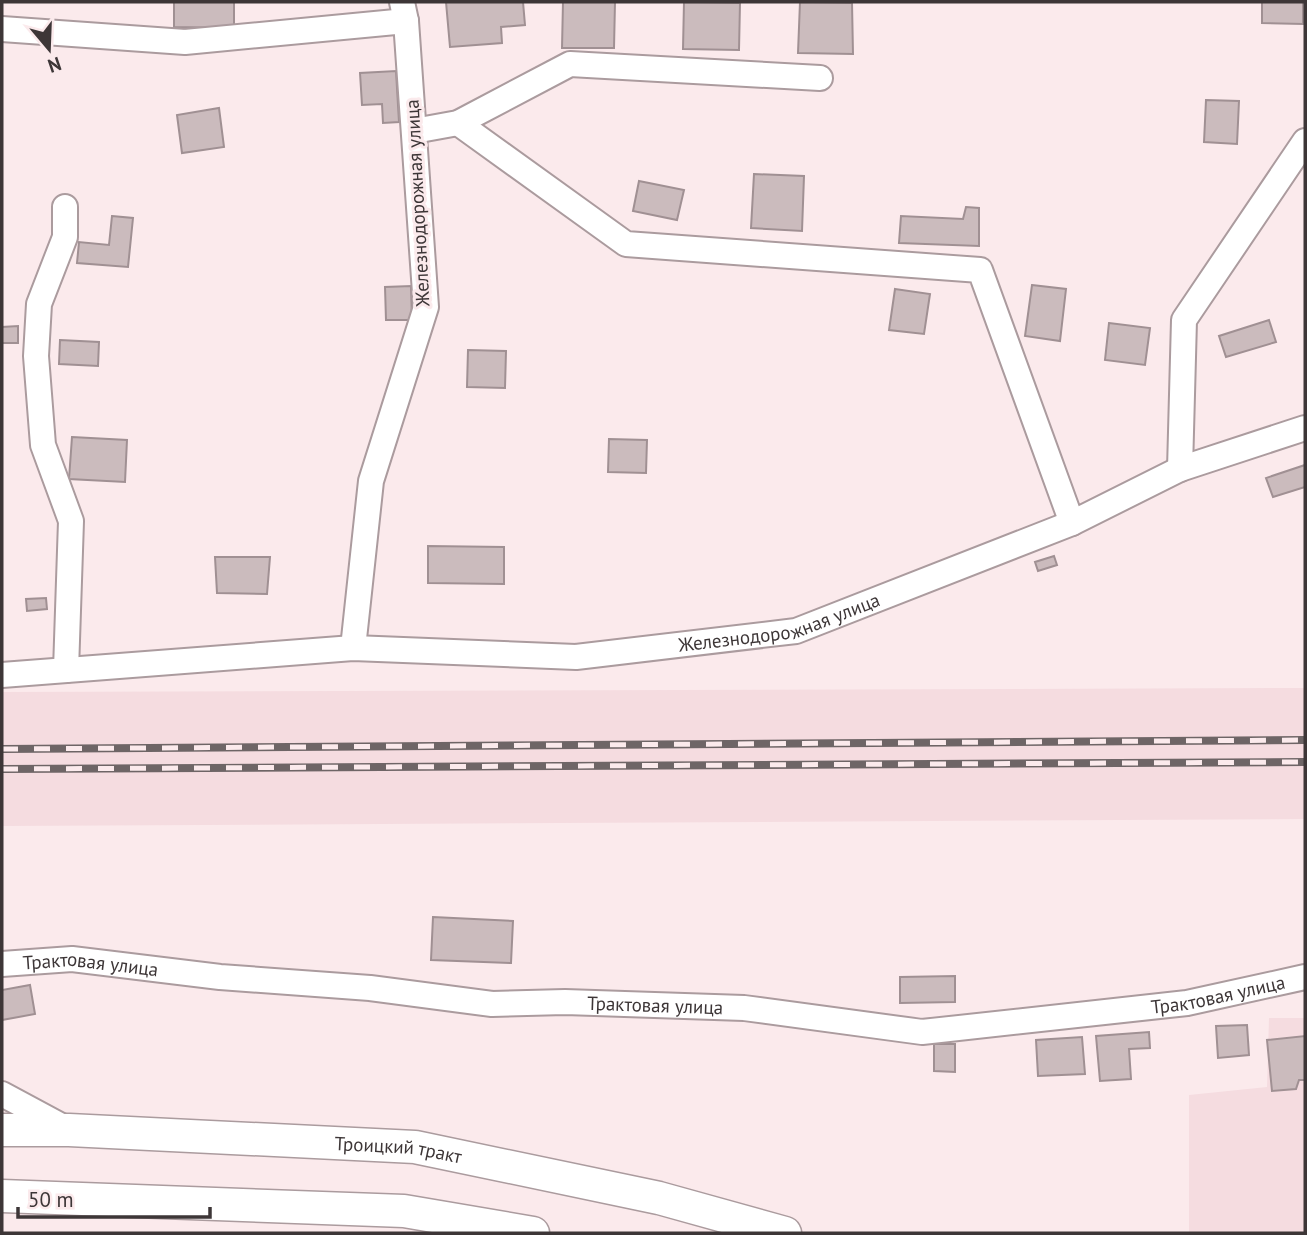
<svg xmlns="http://www.w3.org/2000/svg" width="1307" height="1235" viewBox="0 0 1307 1235" font-family="'PT Sans',sans-serif">
  <style>
    .built { fill: #f5dce0 }
    .building { fill: #cbbbbd; stroke: #a09093; stroke-width: 2 }
    .lines { fill: none; stroke-linecap: round; stroke-linejoin: round }
    .minor-casing { stroke: #ab9b9e; stroke-width: 28 }
    .major-casing { stroke: #ab9b9e; stroke-width: 35 }
    .minor { stroke: #fff; stroke-width: 24 }
    .major { stroke: #fff; stroke-width: 32 }
    .rail-casing { stroke: #6e6566; stroke-width: 8 }
    .rail { stroke: #fbeaec; stroke-width: 5; stroke-dasharray: 16; stroke-linecap: butt }
    .labels { text-anchor: middle; dominant-baseline: central; stroke-width: 6; stroke-linejoin: round; paint-order: stroke }
    .street-label { font-size: 19px; fill: #3d3637; stroke: #fbeaec }
  </style>
  <rect width="100%" height="100%" fill="#fbeaec"/>
  <!-- built -->
  <path class="built" d="M 1305,688 L 1305,819 L 2,826 L 2,692 Z
    M 1269,1018 L 1305,1018 L 1305,1233 L 1189,1233 L 1189,1095 L 1267,1087 Z"/>
  <!-- building -->
  <path class="building" d="M 174,2 L 234,2 L 234,28 L 174,27 Z
    M 446,2 L 523,2 L 525,25 L 501,27 L 502,43 L 450,47 Z
    M 563,2 L 615,2 L 614,48 L 562,48 Z
    M 684,2 L 740,3 L 739,50 L 683,49 Z
    M 800,2 L 852,3 L 853,54 L 798,53 Z
    M 1262,2 L 1303,2 L 1303,24 L 1262,23 Z
    M 396,71 L 399,122 L 383,123 L 382,104 L 362,105 L 360,73 Z
    M 1206,100 L 1239,101 L 1237,144 L 1204,142 Z
    M 219,108 L 224,147 L 182,153 L 177,115 Z
    M 754,174 L 804,176 L 802,231 L 751,228 Z
    M 639,181 L 684,190 L 677,220 L 633,211 Z
    M 966,207 L 979,208 L 979,246 L 899,243 L 901,216 L 963,219 Z
    M 112,216 L 133,218 L 128,267 L 77,263 L 79,242 L 109,245 Z
    M 1032,285 L 1066,289 L 1060,341 L 1025,336 Z
    M 411,286 L 412,320 L 386,320 L 385,287 Z
    M 895,289 L 930,294 L 924,334 L 889,330 Z
    M 1269,320 L 1276,342 L 1226,357 L 1219,336 Z
    M 1109,323 L 1150,328 L 1145,365 L 1105,360 Z
    M 18,326 L 18,343 L 2,343 L 2,327 Z
    M 60,340 L 99,342 L 98,366 L 59,364 Z
    M 468,350 L 506,351 L 505,388 L 467,387 Z
    M 72,437 L 127,440 L 125,482 L 69,479 Z
    M 609,439 L 647,440 L 646,473 L 608,472 Z
    M 1305,465 L 1305,487 L 1273,497 L 1266,478 Z
    M 428,546 L 504,547 L 504,584 L 428,583 Z
    M 1054,556 L 1057,565 L 1038,571 L 1035,562 Z
    M 215,557 L 270,557 L 267,594 L 217,593 Z
    M 46,598 L 47,609 L 27,611 L 26,599 Z
    M 433,917 L 513,921 L 511,963 L 431,960 Z
    M 955,976 L 955,1002 L 900,1003 L 900,977 Z
    M 30,985 L 35,1014 L 2,1020 L 2,990 Z
    M 1247,1025 L 1249,1055 L 1218,1058 L 1216,1026 Z
    M 1149,1032 L 1150,1048 L 1129,1049 L 1131,1079 L 1100,1081 L 1096,1036 Z
    M 1305,1036 L 1305,1080 L 1299,1080 L 1296,1089 L 1272,1091 L 1267,1040 Z
    M 1082,1037 L 1085,1074 L 1038,1076 L 1036,1040 Z
    M 934,1044 L 955,1044 L 955,1072 L 934,1071 Z"/>
  <g class="lines">
    <!-- minor casing -->
    <g class="minor-casing">
      <g id="minor">
        <path d="M 2,29 L 185,42 L 406,21"/>
        <path d="M 458,123 L 626,244 L 980,270 L 1072,523"/>
        <path d="M 414,131 L 458,123 L 570,64 L 820,78"/>
        <path d="M 65,207 L 65,237 L 39,304 L 36,356 L 43,445 L 71,521 L 66,670"/>
        <path d="M 1180,469 L 1184,320 L 1305,141"/>
        <path d="M 353,648 L 371,481 L 426,307 L 406,21 L 402,2"/>
        <path id="s1" d="M 2,675 L 353,648 L 576,657 L 796,631 L 1072,523 L 1180,469 L 1305,428"/>
        <path id="s2" d="M 2,964 L 72,959 L 220,977 L 370,988 L 492,1004 L 565,1002 L 744,1008 L 922,1032 L 1187,1003 L 1305,977"/>
        <path d="M 2,1094 L 69,1130"/>
      </g>
    </g>
    <!-- major casing -->
    <g class="major-casing">
      <g id="major">
        <path id="s3" d="M 2,1130 L 69,1130 L 415,1147 L 659,1198 L 785,1233"/>
        <path d="M 2,1196 L 404,1211 L 533,1233"/>
      </g>
    </g>
    <!-- minor -->
    <use href="#minor" class="minor"/>
    <!-- major -->
    <use href="#major" class="major"/>
    <!-- rail casing -->
    <g class="rail-casing">
      <path id="rail" d="M 2,749 L 1305,740
        M 2,769 L 1305,762"/>
    </g>
    <!-- rail -->
    <use href="#rail" class="rail"/>
  </g>
  <g class="labels">
    <!-- street labels -->
    <g class="street-label">
      <text transform="translate(417 203) rotate(-93)">Железнодорожная улица</text>
      <text stroke="none"><textPath href="#s1" startOffset="782">Железнодорожная улица</textPath></text>
      <text stroke="none"><textPath href="#s2" startOffset="89">Трактовая улица</textPath></text>
      <text stroke="none"><textPath href="#s2" startOffset="1223">Трактовая улица</textPath></text>
      <text stroke="none"><textPath href="#s2" startOffset="656">Трактовая улица</textPath></text>
      <text stroke="none"><textPath href="#s3" startOffset="397">Троицкий тракт</textPath></text>
    </g>
  </g>
  <!-- border -->
  <rect width="1307" height="1235" fill="none" stroke="#3d3637" stroke-width="7"/>
  <!-- north arrow -->
  <g transform="translate(49 49) rotate(161)" stroke="#fbeaec" stroke-width="5" paint-order="stroke">
  <path d="M0-5L12 26L0 18L-12 26Z" fill="#3d3637"/>
  <text y="-10" font-size="19" font-weight="bold" text-anchor="middle" fill="#3d3637">N</text>
  </g>
  <!-- scale -->
  <path d="M18 1207v10h192v-10" fill="none" stroke="#3d3637" stroke-width="3.5"/>
  <text x="28" y="1207" font-size="21" fill="#3d3637" stroke="#fbeaec" stroke-width="5" paint-order="stroke">50 m</text>
</svg>
